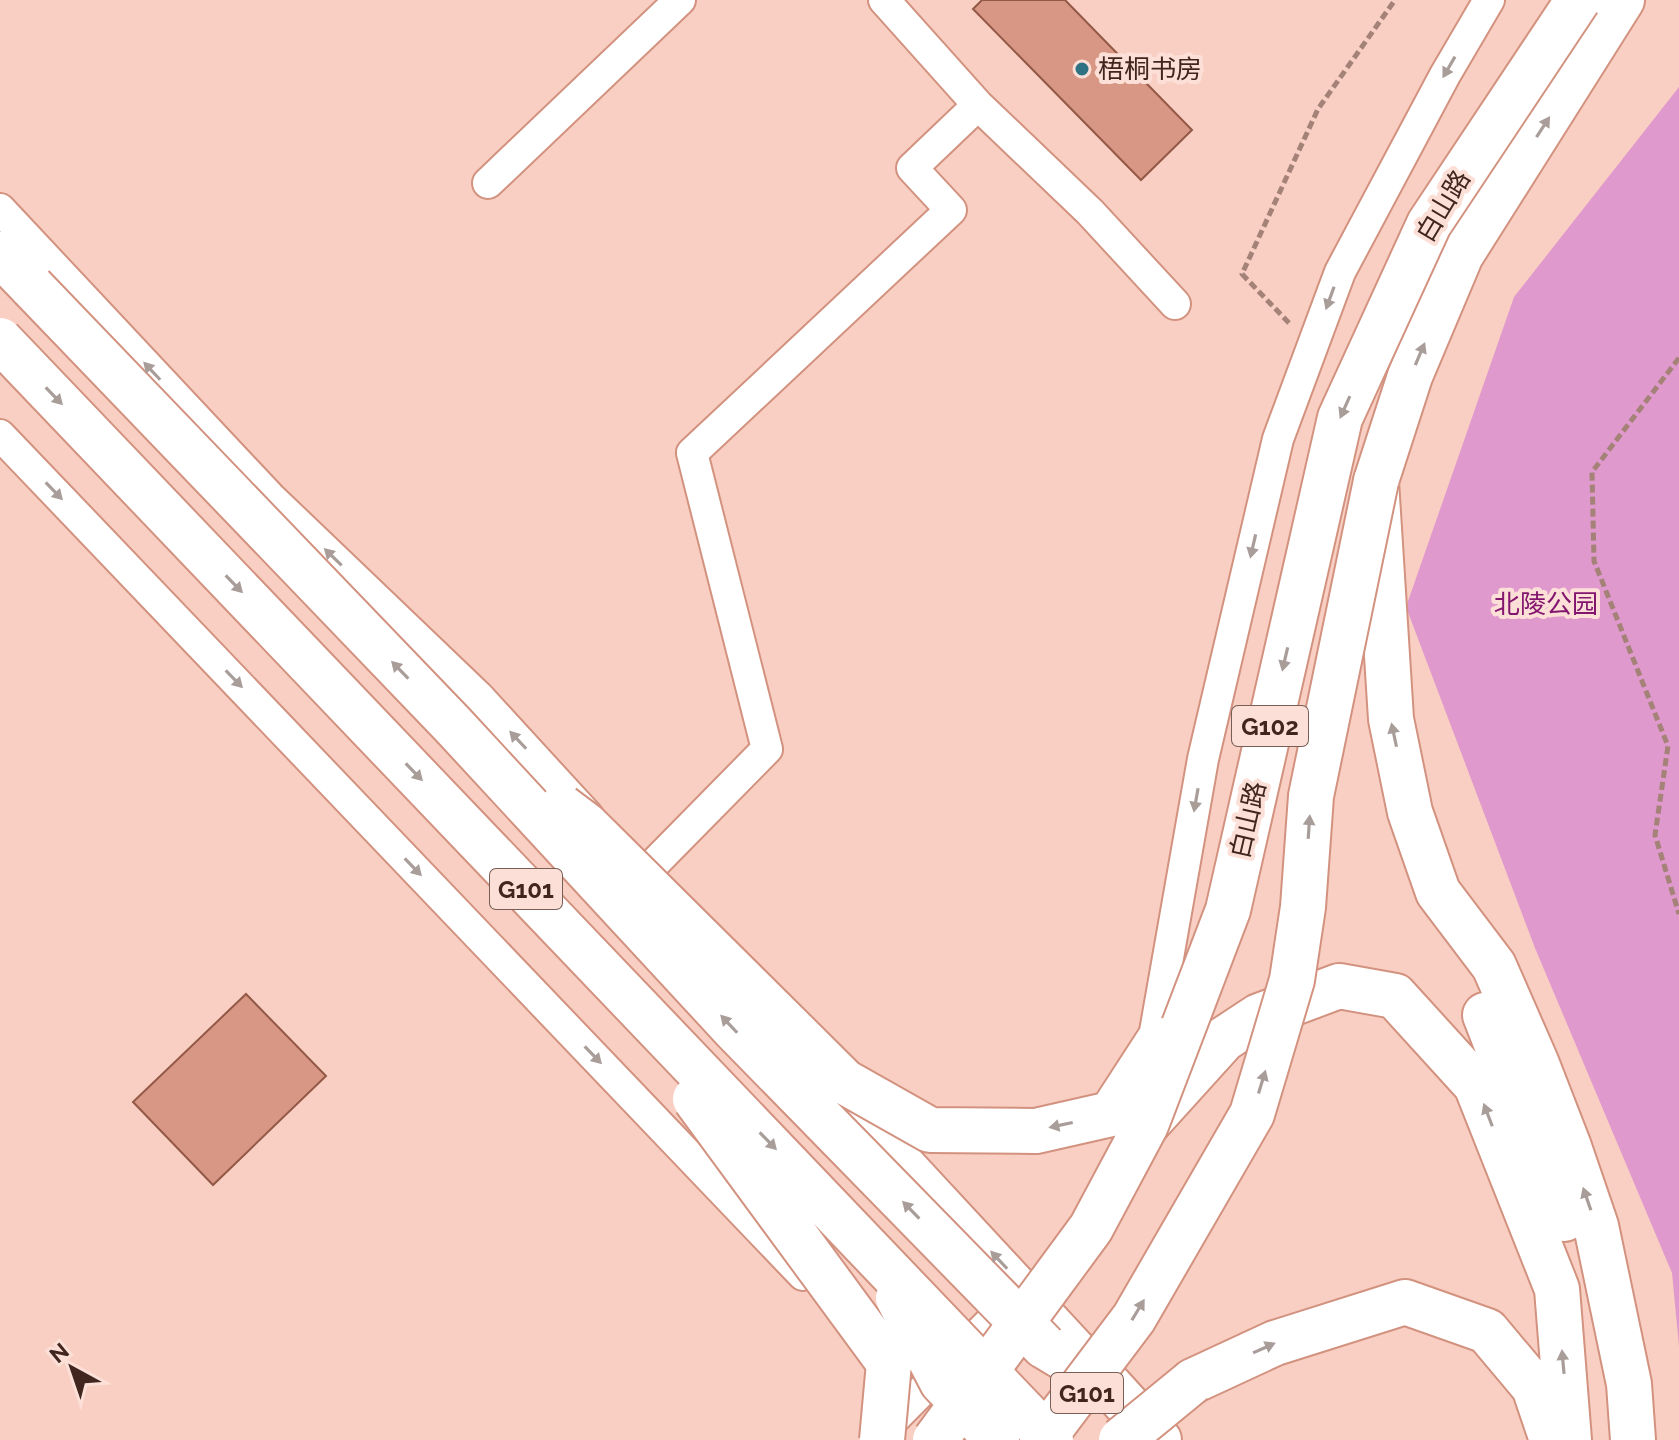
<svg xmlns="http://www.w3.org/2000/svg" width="1679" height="1440" viewBox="0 0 1679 1440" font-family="Raleway,'Noto Sans SC',sans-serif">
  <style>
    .green { fill: #df99cc }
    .building { fill: #d79784; stroke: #935846; stroke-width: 2 }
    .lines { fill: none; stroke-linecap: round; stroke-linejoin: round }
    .minor-casing { stroke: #d2927f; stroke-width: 34 }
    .highway-casing { stroke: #d2927f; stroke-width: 48 }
    .path { stroke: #a48278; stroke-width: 5; stroke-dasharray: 8 4; stroke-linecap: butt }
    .minor { stroke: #fff; stroke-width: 30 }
    .highway { stroke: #fff; stroke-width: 44 }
    .highway-bridge-casing { stroke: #d2927f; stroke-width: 48; stroke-linecap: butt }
    .highway-bridge { stroke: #fff; stroke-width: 44 }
    .oneway { fill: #a99d9a }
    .poi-dot { fill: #2f7283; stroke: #fce0d8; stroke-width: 3 }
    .labels { text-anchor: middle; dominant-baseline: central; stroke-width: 8; stroke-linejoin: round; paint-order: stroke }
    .shield { fill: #fce0d8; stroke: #785e56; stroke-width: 2 }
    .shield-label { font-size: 24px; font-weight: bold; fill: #40261f }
    .poi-label { font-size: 26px; fill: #40261f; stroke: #fce0d8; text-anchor: start }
    .street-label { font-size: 26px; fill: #40261f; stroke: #fce0d8 }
    .park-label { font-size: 26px; fill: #83156f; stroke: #fce0d8 }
  </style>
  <rect width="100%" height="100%" fill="#f9cfc3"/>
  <!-- green -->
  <path class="green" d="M 1679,87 L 1679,1346 L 1672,1273 L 1535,948 L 1406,607 L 1514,297 Z"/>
  <!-- building -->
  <path class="building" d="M 982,0 L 1065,0 L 1192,130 L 1141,180 L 973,9 Z
    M 246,994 L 326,1076 L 213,1185 L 133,1102 Z"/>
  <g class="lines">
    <!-- minor casing -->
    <g class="minor-casing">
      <path id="minor" d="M 884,0 L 978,105 L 1090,212 L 1175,304
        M 488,183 L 680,0
        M 0,209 L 270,497 L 478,696 L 588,816
        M 0,435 L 803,1275
        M 643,875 L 767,749 L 692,453 L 951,210 L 912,168 L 978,105
        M 1150,1060 L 1203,759 L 1278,439 L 1340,272 L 1445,75 L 1489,0
        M 844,1092 L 1097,1365
        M 877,1436 L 1018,1294"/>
    </g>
    <!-- highway casing -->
    <g class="highway-casing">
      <path id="highway" d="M 1622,0 L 1461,255 L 1410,376 L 1376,481 L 1391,719 L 1410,812 L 1438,892 L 1494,966 L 1536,1062 L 1569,1147 L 1596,1226 L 1629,1384 L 1633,1440
        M 0,254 L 32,287
        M 1485,1015 L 1564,1219
        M 1148,1123 L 1224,1039 L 1259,1016 L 1339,986 L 1395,996 L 1476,1085 L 1557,1289 L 1569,1440
        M 1044,1346 L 1110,1386 L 1159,1440
        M 1193,1381 L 1275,1343 L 1405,1302 L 1487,1331 L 1534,1387 L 1552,1440"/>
    </g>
    <!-- path -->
    <path class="path" d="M 1289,323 L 1242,274 L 1318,109 L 1395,0
      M 1679,358 L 1592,472 L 1594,561 L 1668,746 L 1655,835 L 1679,914"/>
    <!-- minor -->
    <use href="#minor" class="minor"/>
    <!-- highway -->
    <use href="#highway" class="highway"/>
    <!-- highway-bridge casing -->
    <g class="highway-bridge-casing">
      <path id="highway-bridge" d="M 32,287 L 452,724 L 734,1029 L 1044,1346
        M 0,340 L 1051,1440
        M 562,807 L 586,825 L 845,1082 L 930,1130 L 1036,1131 L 1111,1114 L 1159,1040
        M 695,1099 L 889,1363 L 882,1440
        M 898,1298 L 942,1382 L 997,1440
        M 935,1440 L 1091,1228 L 1146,1125 L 1228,910 L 1340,418 L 1429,224 L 1578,0
        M 1042,1440 L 1134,1318 L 1252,1114 L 1292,980 L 1303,907 L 1311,796 L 1376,481
        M 1121,1440 L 1193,1381"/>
    </g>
    <!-- highway-bridge -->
    <use href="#highway-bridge" class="highway-bridge"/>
  </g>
  <!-- one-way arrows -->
  <defs><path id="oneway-solid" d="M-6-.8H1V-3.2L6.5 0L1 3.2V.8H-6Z" transform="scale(2)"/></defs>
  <g class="oneway">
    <use href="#oneway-solid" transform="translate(1449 67) rotate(120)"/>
    <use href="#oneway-solid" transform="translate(1543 127) rotate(-57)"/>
    <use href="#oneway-solid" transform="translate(1330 298) rotate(110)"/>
    <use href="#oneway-solid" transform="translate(1420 354) rotate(-67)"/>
    <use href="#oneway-solid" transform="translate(152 371) rotate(-133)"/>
    <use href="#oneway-solid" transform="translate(54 396) rotate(46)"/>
    <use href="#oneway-solid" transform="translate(1345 407) rotate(114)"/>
    <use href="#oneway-solid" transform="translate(54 491) rotate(46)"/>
    <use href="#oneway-solid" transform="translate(1253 546) rotate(103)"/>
    <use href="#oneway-solid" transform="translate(333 557) rotate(-136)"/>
    <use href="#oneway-solid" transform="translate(234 584) rotate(46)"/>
    <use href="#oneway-solid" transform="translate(1285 659) rotate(103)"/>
    <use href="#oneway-solid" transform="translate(400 670) rotate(-134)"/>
    <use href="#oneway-solid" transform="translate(234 679) rotate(46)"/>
    <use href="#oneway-solid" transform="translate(1394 735) rotate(-102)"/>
    <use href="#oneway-solid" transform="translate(518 740) rotate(-133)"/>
    <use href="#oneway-solid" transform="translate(414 772) rotate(46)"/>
    <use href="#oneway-solid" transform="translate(1196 800) rotate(100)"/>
    <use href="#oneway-solid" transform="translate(1309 827) rotate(-86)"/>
    <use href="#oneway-solid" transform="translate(413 867) rotate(46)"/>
    <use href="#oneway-solid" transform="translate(729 1024) rotate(-133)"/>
    <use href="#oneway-solid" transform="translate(593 1055) rotate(46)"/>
    <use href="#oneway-solid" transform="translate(1262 1082) rotate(-73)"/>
    <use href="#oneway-solid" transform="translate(1488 1115) rotate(-111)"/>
    <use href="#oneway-solid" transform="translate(1061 1125) rotate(168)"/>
    <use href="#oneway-solid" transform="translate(768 1141) rotate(46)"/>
    <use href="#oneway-solid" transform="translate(1587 1199) rotate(-109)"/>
    <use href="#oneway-solid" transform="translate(911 1210) rotate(-134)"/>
    <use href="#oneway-solid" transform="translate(999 1260) rotate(-133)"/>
    <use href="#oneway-solid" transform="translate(1138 1310) rotate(-59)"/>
    <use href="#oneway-solid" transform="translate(1264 1348) rotate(-24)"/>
    <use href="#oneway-solid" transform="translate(1563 1362) rotate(-95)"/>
  </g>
  <!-- markers -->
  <circle class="poi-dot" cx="1082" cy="69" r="8"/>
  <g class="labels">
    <!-- shield labels -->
    <g class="shield">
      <rect x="1232" y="706" width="76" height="40" rx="6"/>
      <rect x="490" y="869" width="72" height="40" rx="6"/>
      <rect x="1051" y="1373" width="72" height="40" rx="6"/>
    </g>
    <g class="shield-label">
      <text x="1270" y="726">G102</text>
      <text x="526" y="889">G101</text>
      <text x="1087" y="1393">G101</text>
    </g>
    <!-- poi labels -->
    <g class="poi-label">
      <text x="1098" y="69">梧桐书房</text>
    </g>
    <!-- street labels -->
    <g class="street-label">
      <text transform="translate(1443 206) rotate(-59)">白山路</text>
      <text transform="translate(1248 820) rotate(-77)">白山路</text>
    </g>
    <!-- park labels -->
    <g class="park-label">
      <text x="1546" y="604">北陵公园</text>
    </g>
  </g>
  <!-- north arrow -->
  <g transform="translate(72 1368) rotate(320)" stroke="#fce0d8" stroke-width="6" paint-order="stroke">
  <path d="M0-6L14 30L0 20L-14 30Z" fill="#40261f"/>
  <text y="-12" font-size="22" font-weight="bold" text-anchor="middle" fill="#40261f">N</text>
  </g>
</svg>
